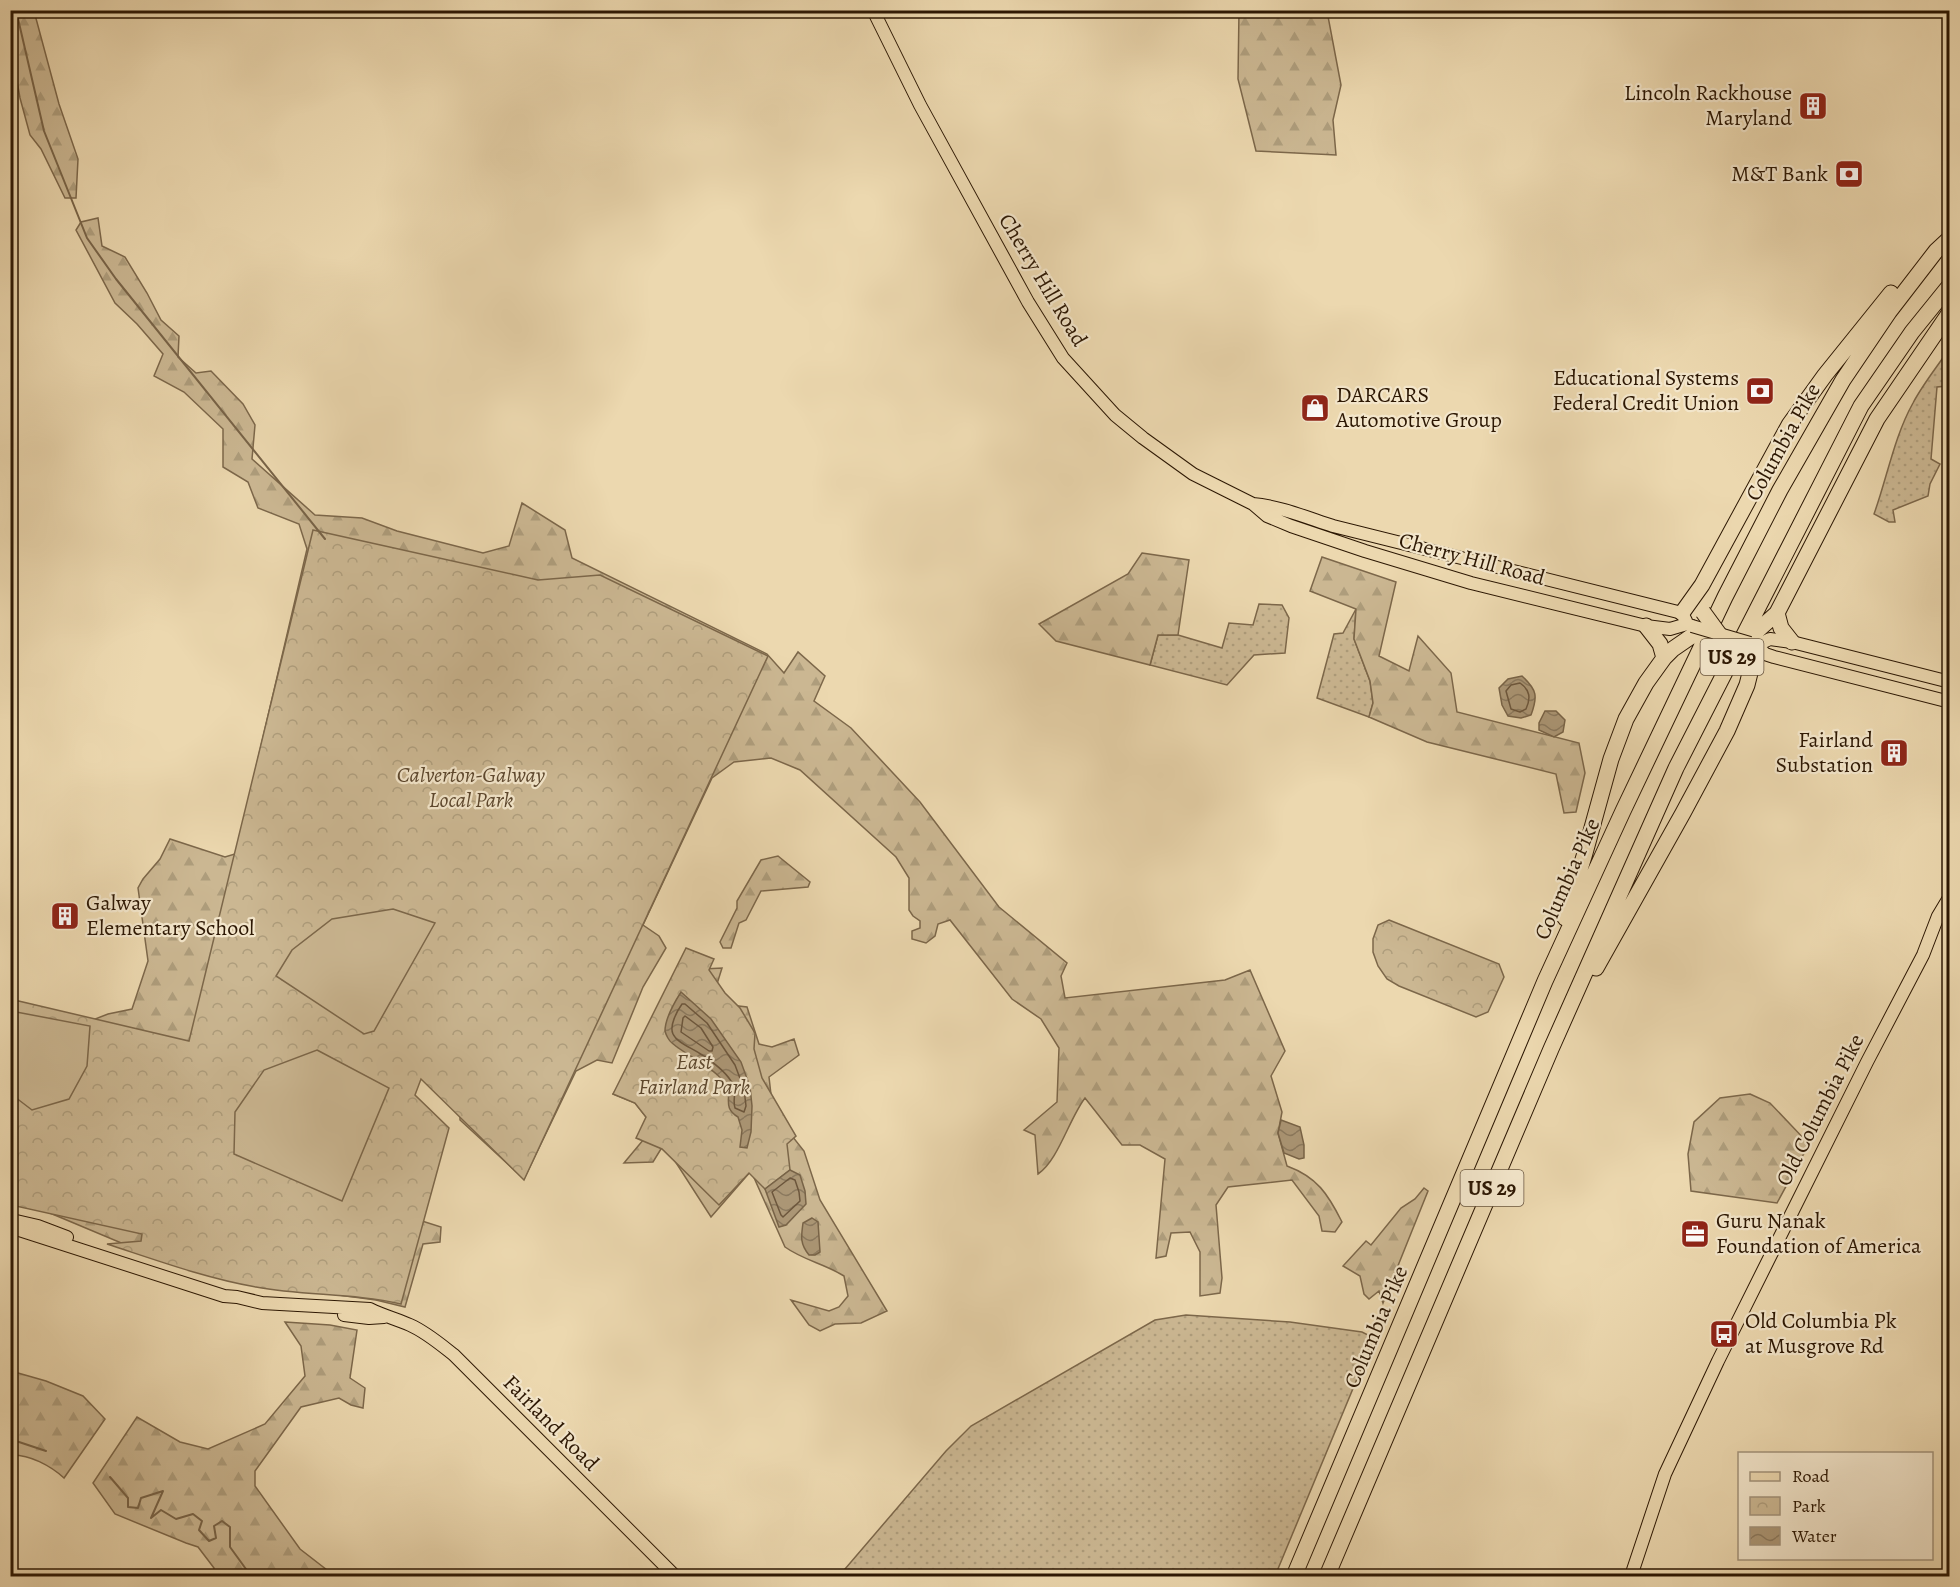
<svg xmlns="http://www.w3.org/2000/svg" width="1960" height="1587" viewBox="0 0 1960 1587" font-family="Alegreya,serif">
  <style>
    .grass { fill: url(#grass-dots); stroke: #7c674a; stroke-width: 1.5 }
    .forest { fill: url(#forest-firs); stroke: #7c674a; stroke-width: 1.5 }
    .park { fill: url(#park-crowns); stroke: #7c674a; stroke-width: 1.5 }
    .pitch { fill: #cbb792; stroke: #7c674a; stroke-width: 1.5 }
    .water { fill: url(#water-waves); stroke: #786347; stroke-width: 1.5 }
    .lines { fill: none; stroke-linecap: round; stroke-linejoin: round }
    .shore { stroke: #6c563c; stroke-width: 1.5 }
    .stream { stroke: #786347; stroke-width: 2 }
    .major-casing { stroke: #2c1703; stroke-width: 14 }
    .highway-casing { stroke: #2c1703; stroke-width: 17 }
    .major { stroke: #ecd8af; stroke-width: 12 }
    .highway { stroke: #ecd8af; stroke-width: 15 }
    .major-bridge-casing { stroke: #2c1703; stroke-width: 14; stroke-linecap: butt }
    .highway-bridge-casing { stroke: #2c1703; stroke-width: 17; stroke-linecap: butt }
    .major-bridge { stroke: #ecd8af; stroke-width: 12 }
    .highway-bridge { stroke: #ecd8af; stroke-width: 15 }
    .labels { text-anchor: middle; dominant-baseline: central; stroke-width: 4.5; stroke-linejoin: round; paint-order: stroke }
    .shield { fill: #f3e6cb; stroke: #68553f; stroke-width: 1.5 }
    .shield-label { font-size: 21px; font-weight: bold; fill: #2c1703 }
    .poi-label { font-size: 22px; fill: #2c1703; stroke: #f3e6cb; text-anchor: end }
    .street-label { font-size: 22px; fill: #2c1703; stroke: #f3e6cb }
    .park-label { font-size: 22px; font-style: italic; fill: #5c472e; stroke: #f3e6cb }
  </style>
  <defs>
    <pattern id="grass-dots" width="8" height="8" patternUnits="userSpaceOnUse" patternTransform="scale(1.5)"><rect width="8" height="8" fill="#cbb792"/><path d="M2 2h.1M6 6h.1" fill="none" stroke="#ae9d7c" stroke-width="1.8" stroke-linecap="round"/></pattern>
    <pattern id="forest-firs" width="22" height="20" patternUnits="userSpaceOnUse" patternTransform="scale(1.5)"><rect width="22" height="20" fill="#cbb792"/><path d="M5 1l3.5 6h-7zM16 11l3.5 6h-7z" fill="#ae9d7c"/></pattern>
    <pattern id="park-crowns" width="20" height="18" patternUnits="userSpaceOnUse" patternTransform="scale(1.5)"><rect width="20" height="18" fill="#cbb792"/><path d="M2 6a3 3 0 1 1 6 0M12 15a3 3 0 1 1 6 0" fill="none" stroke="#ae9d7c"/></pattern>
    <pattern id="water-waves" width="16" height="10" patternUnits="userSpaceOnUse" patternTransform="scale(1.5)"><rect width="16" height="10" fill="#ab9675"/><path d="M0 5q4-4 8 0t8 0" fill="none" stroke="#8b795e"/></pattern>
  </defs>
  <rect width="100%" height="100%" fill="#ecd8af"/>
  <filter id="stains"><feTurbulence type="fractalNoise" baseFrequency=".00333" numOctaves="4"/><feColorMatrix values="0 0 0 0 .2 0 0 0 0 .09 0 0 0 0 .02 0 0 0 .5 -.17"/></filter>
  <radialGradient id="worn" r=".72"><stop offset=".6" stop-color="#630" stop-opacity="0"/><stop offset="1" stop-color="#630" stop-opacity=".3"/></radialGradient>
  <!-- grass -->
  <path class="grass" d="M 1949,349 C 1950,362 1947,373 1947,386 L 1937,387 L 1931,459 L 1940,464 L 1930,484 L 1928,496 L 1893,510 L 1895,522 L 1889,522 L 1874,514 C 1887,478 1894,437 1913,403 C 1923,384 1937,367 1949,349 Z
    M 1259,604 L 1282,605 L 1289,618 L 1285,653 L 1254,655 L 1227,685 L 1150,665 L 1158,635 L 1178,635 L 1222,648 L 1229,623 L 1253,625 Z
    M 1356,609 L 1354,639 L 1370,681 L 1373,703 L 1369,717 L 1317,698 L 1334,634 L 1343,633 Z
    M 1186,1315 L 1290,1322 L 1362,1332 L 1374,1338 L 1275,1576 L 839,1576 L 946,1451 L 971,1426 L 1155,1320 Z"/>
  <!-- forest -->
  <path class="forest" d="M 10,11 L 34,11 L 59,104 L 78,159 L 76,198 L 65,198 L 41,149 L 30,135 L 20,98 L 11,48 Z
    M 1239,11 L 1327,11 L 1341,85 L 1333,120 L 1336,155 L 1256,151 L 1238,79 Z
    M 98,218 L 102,246 L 125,257 L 147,293 L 161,320 L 179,336 L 178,357 L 196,373 L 211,371 L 243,404 L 255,425 L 252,459 L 315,515 L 362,518 L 397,531 L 483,553 L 509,546 L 522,503 L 565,530 L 572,558 L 767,654 L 784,673 L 798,652 L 825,676 L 814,701 L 851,728 L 920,802 L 999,907 L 1067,963 L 1061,976 L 1065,998 L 1225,980 L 1250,970 L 1285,1051 L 1271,1076 L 1282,1112 L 1278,1133 L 1287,1166 C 1317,1177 1328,1194 1342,1222 L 1335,1232 L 1322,1231 L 1319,1216 L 1292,1180 L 1228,1187 L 1216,1205 L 1222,1278 L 1220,1293 L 1200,1296 L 1200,1252 L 1190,1232 L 1171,1233 L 1166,1256 L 1156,1258 L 1165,1159 L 1140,1145 L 1122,1145 L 1085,1098 C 1069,1119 1058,1161 1038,1174 L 1035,1135 L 1024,1130 L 1057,1102 L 1059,1048 L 1041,1019 L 1012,999 L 950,920 L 938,924 L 935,936 L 926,943 L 912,939 L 912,931 L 920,928 L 920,921 L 913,916 L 909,910 L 909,878 L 896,857 L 800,770 L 771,758 L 734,762 L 712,778 L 643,925 L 659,936 L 666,948 L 643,987 L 612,1063 L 597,1060 L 576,1071 L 524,1179 L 460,1120 L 460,1107 L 567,971 L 164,1261 L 50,1213 L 10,1176 L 90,1021 L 108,1014 L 132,1009 L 148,961 L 138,888 L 143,879 L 160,859 L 170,839 L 225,857 L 245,851 L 246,810 L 307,549 L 299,524 L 258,508 L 248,482 L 223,467 L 223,429 L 184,392 L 154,376 L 163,354 L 137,324 L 115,303 L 76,230 L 81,222 Z
    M 1142,553 L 1189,560 L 1178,635 L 1158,635 L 1150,665 L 1056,641 L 1039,624 L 1128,574 Z
    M 1322,557 L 1396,582 L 1379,656 L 1409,671 L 1418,636 L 1451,673 L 1457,712 L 1579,743 L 1585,773 L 1576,812 L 1564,813 L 1556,774 L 1427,742 L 1369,717 L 1373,703 L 1370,681 L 1354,639 L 1356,609 L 1310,591 Z
    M 778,856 L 810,882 L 808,887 L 761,891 L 746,920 L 739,923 L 731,948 L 723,948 L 720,942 L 737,908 L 737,901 L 761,860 Z
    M 722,968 L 716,987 L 730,1005 L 747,1007 L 759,1044 L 772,1047 L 794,1039 L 799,1055 L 769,1077 L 773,1112 L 804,1151 L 820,1200 L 887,1311 L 861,1323 L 835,1324 L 820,1331 L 809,1325 L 791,1300 L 829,1311 L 839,1307 L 848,1296 L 844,1276 C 825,1264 803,1260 785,1247 L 751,1171 L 711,1217 L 664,1144 L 653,1162 L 624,1163 L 644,1139 L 646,1117 L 635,1103 L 613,1094 L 703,969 Z
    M 1750,1094 L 1770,1103 L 1809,1144 L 1777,1203 L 1691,1191 L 1688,1154 L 1694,1122 L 1720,1098 Z
    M 1424,1188 L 1428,1191 L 1383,1303 L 1379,1291 L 1369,1299 L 1364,1294 L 1360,1276 L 1343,1266 L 1366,1241 L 1371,1245 L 1401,1208 L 1415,1199 Z
    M 422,1221 L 441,1227 L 440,1242 L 423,1244 L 405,1307 L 376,1300 L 331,1294 Z
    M 285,1322 L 330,1325 L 357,1330 L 350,1378 L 365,1388 L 363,1408 L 351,1405 L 339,1398 L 301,1407 L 255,1471 L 255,1486 L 300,1549 L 331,1573 L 440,1571 L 440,1576 L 213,1576 L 214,1568 L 198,1547 L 186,1543 L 115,1514 L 93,1483 L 137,1417 L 180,1442 L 208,1449 L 265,1424 L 305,1376 L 301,1346 Z
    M 11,1371 L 46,1381 L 83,1396 L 105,1419 L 64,1478 C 51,1466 29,1454 11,1455 Z"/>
  <!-- park -->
  <path class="park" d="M 313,530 L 538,580 L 600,575 L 768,656 L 524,1180 L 421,1079 L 415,1095 L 449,1128 L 401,1304 C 354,1293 304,1296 256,1287 C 205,1278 156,1260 107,1244 L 141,1241 L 142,1234 L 11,1205 L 10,999 L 189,1041 Z
    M 1389,920 L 1499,964 L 1504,977 L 1488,1012 L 1476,1017 L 1399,986 L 1387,979 L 1378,966 L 1373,952 L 1373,939 L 1378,925 Z
    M 686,948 L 714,959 L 709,970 L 725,993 L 740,1008 L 755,1033 L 754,1049 L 762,1078 L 796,1136 L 787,1144 L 790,1170 L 765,1189 L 749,1173 L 719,1205 L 662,1149 L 636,1138 L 646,1117 L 635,1103 L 613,1094 Z"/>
  <!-- pitch -->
  <path class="pitch" d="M 393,909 L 435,923 L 374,1031 L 364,1034 L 276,976 L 292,950 L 332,919 Z
    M 11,1011 L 90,1026 L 87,1066 L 69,1099 L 32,1110 L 11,1094 Z
    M 317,1050 L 389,1088 L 342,1201 L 234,1154 L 235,1112 L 264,1070 Z"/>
  <!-- water -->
  <path class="water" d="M 1522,676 C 1537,690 1538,696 1531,715 L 1521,718 L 1508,716 L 1502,705 L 1499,688 L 1508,679 Z
    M 1545,711 L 1556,711 L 1565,720 L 1563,732 L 1554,737 L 1539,730 L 1539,723 Z
    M 681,992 L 711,1019 L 741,1062 L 750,1087 L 752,1106 L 751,1132 L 747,1148 L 740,1147 L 742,1130 L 738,1117 C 720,1106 735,1096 724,1082 C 710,1064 688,1057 672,1043 C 669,1041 666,1035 665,1031 C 665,1018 674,1003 681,992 Z
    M 1281,1120 L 1300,1127 L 1304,1145 L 1304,1158 L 1299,1159 L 1284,1153 L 1278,1133 Z
    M 790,1170 L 800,1175 L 805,1191 L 806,1204 L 786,1225 L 779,1227 L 765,1189 Z
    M 812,1218 L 818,1222 L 820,1252 L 815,1255 L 809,1255 C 800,1244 801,1237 803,1223 Z"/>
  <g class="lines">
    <!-- shore -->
    <path class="shore" d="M 1520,683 C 1530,690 1531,698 1526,709 L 1520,712 L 1511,709 L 1506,691 L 1511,685 Z
      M 682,1004 L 685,1004 L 707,1023 L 735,1065 L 744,1089 L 746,1106 L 744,1112 L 735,1108 C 732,1099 738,1093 731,1081 C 724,1070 710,1060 699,1053 C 692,1048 677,1043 673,1034 C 669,1026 677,1011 682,1004 Z
      M 685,1016 L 701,1028 L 713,1047 L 712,1051 L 709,1051 L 681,1032 L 683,1018 Z
      M 790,1178 L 795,1180 L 799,1192 L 800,1201 L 783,1217 L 781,1215 L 772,1192 Z"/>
    <!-- stream -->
    <path class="stream" d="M 16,10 L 44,131 L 87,238 L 116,279 L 325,539
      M 10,1439 L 46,1451
      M 110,1477 L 128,1498 L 128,1507 L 138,1508 L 141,1498 L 163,1491 L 151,1518 L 161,1510 L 176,1519 L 193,1514 L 202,1521 L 199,1530 L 209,1541 L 216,1538 L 214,1526 L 222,1521 L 230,1527 L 230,1547 L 251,1576"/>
    <!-- major casing -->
    <g class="major-casing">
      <path id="major" d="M 873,10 L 920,105 L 1028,302 L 1063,358 L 1115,415 L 1143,438 L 1193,474 L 1253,504 L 1267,516 L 1291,526 L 1365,551 L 1471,583 L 1646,626 L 1670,629 L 1687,624 L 1692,626
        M 1253,504 C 1279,506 1308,518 1333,526 L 1682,613 L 1686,621
        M 1757,645 L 1765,654 L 1774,657 L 1950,702
        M 1757,645 L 1770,639 L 1792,642 L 1950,682
        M 12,1220 L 38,1226 L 67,1237
        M 10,1227 L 224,1296 L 237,1297 L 262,1303 L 370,1309 C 384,1316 397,1319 410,1325 C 426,1332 440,1344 454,1355 L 675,1576
        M 344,1315 L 369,1318 L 384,1317
        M 1631,1576 L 1665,1474 L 1718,1361 L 1867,1062 L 1923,955 L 1938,916 L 1950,896"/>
    </g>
    <!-- highway casing -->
    <g class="highway-casing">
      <path id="highway" d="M 1682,613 L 1702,585 L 1789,425 L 1825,375 L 1891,293
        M 1777,613 L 1781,628 L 1792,642
        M 1646,626 L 1660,644 L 1664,658
        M 1746,641 L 1777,613 L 1877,419 L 1950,312
        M 1565,918 L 1585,853 L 1611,759 L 1626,719 L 1646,683 L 1664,658 L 1673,649 L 1702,629
        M 1596,968 L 1683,813 L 1727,731 L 1747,685 L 1757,645
        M 1294,1576 L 1545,981 L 1623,811 L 1725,597 L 1780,490 L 1843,380 L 1889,312 L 1936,251 L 1950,238
        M 1327,1576 L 1551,1049 L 1676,768 L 1861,406 L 1912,332 L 1950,285"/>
    </g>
    <!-- major -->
    <use href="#major" class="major"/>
    <!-- highway -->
    <use href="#highway" class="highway"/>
    <!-- major-bridge casing -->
    <g class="major-bridge-casing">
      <path id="major-bridge" d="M 1692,626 L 1750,643"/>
    </g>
    <!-- highway-bridge casing -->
    <g class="highway-bridge-casing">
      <path id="highway-bridge" d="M 1703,612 L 1719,634"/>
    </g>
    <!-- major-bridge -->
    <use href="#major-bridge" class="major-bridge"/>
    <!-- highway-bridge -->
    <use href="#highway-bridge" class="highway-bridge"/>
  </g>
  <!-- icons -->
  <defs>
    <g id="building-square" transform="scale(1.5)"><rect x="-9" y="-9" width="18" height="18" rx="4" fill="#8f2418" stroke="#f3e6cb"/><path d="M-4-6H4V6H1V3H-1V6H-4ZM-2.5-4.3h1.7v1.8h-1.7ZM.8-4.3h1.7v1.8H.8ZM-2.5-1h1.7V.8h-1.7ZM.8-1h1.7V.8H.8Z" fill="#fff"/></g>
    <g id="bank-square" transform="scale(1.5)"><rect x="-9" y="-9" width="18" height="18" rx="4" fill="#8f2418" stroke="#f3e6cb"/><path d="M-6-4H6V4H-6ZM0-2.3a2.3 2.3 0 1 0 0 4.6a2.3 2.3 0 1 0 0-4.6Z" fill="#fff"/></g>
    <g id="shop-square" transform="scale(1.5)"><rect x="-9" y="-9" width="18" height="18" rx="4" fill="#8f2418" stroke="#f3e6cb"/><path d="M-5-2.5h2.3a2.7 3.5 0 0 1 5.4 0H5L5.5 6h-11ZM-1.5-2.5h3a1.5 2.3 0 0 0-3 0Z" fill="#fff"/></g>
    <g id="office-square" transform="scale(1.5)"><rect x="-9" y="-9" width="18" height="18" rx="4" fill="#8f2418" stroke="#f3e6cb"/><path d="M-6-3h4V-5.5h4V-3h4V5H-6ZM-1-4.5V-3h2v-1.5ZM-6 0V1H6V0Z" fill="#fff"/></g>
    <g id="bus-square" transform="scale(1.5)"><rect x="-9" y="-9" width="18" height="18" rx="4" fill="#8f2418" stroke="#f3e6cb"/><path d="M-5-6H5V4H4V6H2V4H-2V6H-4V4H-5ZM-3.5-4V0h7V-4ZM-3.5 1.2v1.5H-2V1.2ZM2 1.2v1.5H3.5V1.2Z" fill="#fff"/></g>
  </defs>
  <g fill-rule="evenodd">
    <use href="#building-square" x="1813" y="106"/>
    <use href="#bank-square" x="1849" y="174"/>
    <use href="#bank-square" x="1760" y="391"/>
    <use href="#shop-square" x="1315" y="408"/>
    <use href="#building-square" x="1894" y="753"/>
    <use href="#building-square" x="65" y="916"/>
    <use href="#office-square" x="1695" y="1234"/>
    <use href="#bus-square" x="1724" y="1334"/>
  </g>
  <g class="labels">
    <!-- shield labels -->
    <g class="shield">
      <rect x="1700.5" y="639" width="63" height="36" rx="4.5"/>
      <rect x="1460.5" y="1170" width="63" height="36" rx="4.5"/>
    </g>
    <g class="shield-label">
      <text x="1732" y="657">US 29</text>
      <text x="1492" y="1188">US 29</text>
    </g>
    <!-- poi labels -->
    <g class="poi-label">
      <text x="1792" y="93">Lincoln Rackhouse<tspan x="1792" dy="25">Maryland</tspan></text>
      <text x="1828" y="174">M&amp;T Bank</text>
      <text x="1739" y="378">Educational Systems<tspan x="1739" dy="25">Federal Credit Union</tspan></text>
      <text x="1336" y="395" text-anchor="start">DARCARS<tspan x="1336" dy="25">Automotive Group</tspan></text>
      <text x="1873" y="740">Fairland<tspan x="1873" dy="25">Substation</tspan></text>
      <text x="86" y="903" text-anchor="start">Galway<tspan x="86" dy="25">Elementary School</tspan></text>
      <text x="1716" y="1221" text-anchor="start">Guru Nanak<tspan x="1716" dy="25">Foundation of America</tspan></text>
      <text x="1745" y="1321" text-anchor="start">Old Columbia Pk<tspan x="1745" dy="25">at Musgrove Rd</tspan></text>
    </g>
    <!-- street labels -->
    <g class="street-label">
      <text transform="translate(1043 280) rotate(59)">Cherry Hill Road</text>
      <text transform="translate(1783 442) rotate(-61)">Columbia Pike</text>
      <text transform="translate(1472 559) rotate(15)">Cherry Hill Road</text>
      <text transform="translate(1567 879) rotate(-66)">Columbia Pike</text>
      <text transform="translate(1820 1110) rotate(-63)">Old Columbia Pike</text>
      <text transform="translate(1376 1327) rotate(-67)">Columbia Pike</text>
      <text transform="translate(551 1423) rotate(45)">Fairland Road</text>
    </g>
    <!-- park labels -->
    <g class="park-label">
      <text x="471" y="775">Calverton-Galway<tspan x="471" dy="25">Local Park</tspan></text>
      <text x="694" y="1062">East<tspan x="694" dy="25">Fairland Park</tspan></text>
    </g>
  </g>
  <!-- margin -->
  <rect width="1960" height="1587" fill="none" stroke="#ecd8af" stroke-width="36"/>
  <rect x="12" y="12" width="1936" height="1563" fill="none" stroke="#2c1703" stroke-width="3"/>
  <rect x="18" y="18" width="1924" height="1551" fill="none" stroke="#2c1703" stroke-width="1.5"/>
  <!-- legend -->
  <rect x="1738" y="1452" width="195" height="108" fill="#f3e6cb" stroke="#a3937b" stroke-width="1.5"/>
  <rect x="1750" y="1472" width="30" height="9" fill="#ecd8af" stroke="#a3937b" stroke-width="1.5"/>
  <text x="1792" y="1482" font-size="18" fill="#2c1703">Road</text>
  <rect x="1750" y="1497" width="30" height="18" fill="url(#park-crowns)" stroke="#a3937b" stroke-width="1.5"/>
  <text x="1792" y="1512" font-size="18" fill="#2c1703">Park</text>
  <rect x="1750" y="1527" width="30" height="18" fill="url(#water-waves)" stroke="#a3937b" stroke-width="1.5"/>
  <text x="1792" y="1542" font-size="18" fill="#2c1703">Water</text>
  <rect width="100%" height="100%" filter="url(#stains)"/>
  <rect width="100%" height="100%" fill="url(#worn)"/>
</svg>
